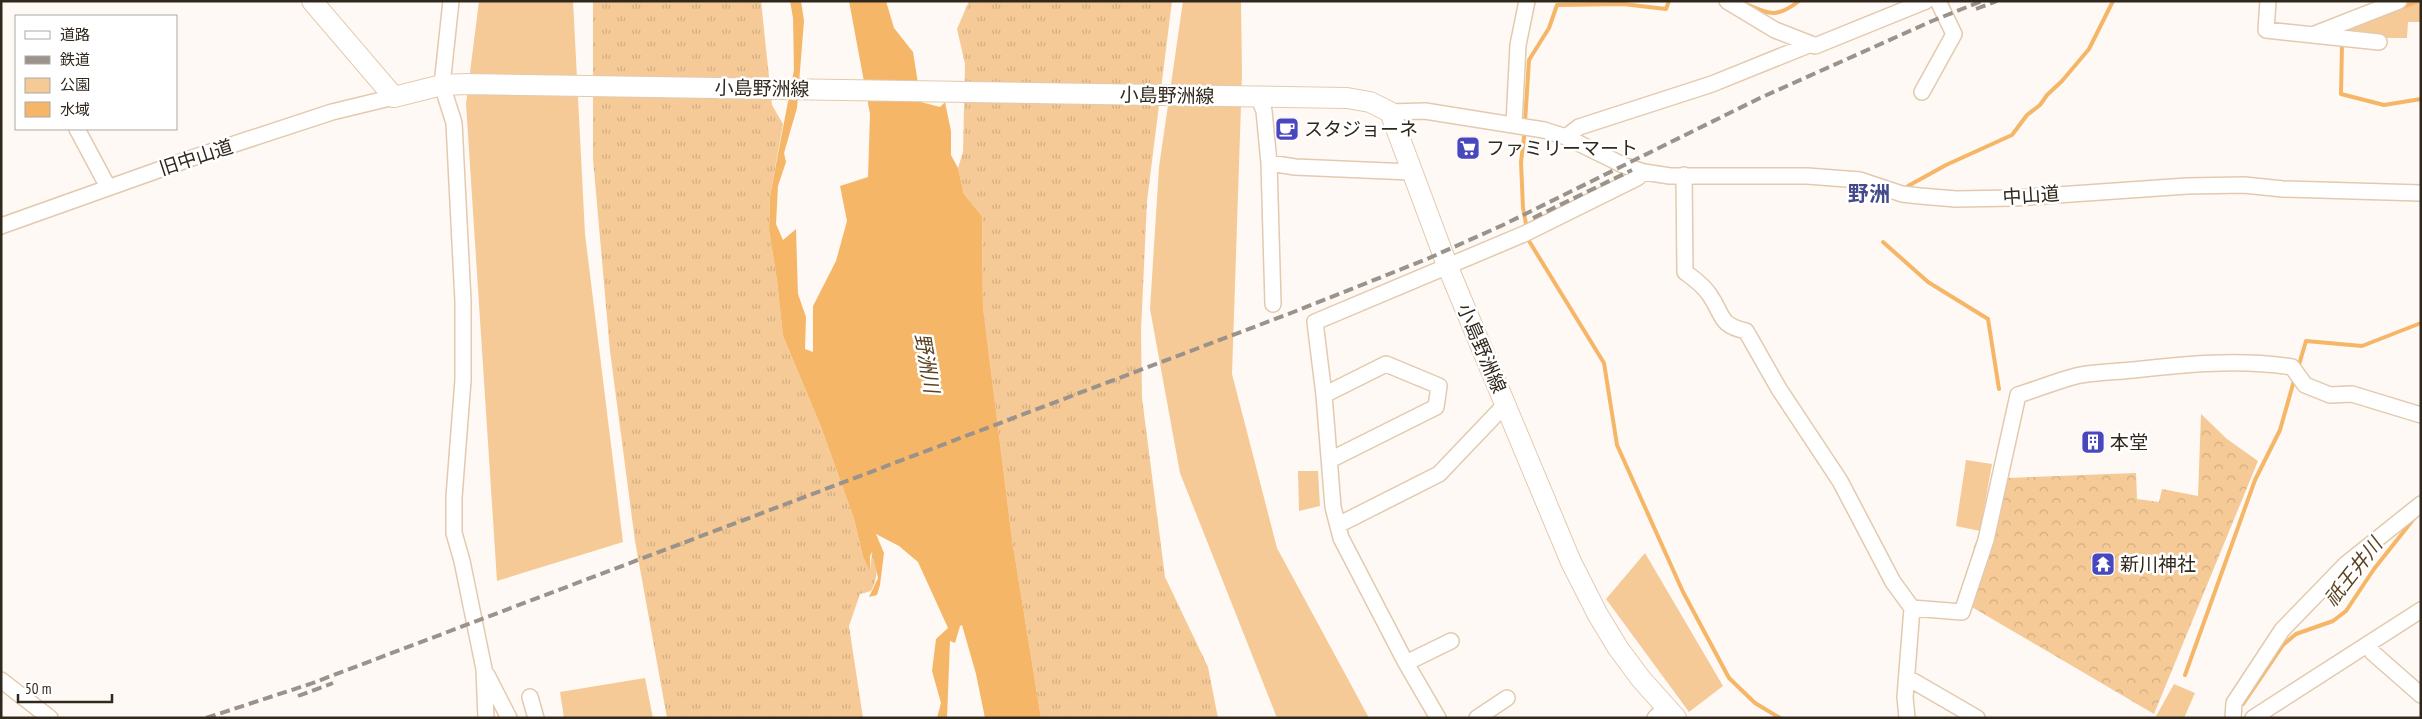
<svg xmlns="http://www.w3.org/2000/svg" width="2422" height="719" viewBox="0 0 2422 719" font-family="'PT Sans Narrow','Noto Sans JP',sans-serif">
  <style>
    .grass { fill: url(#grass-tufts) }
    .forest { fill: url(#forest-crowns) }
    .park { fill: #f5ca97 }
    .water { fill: #f6b668 }
    .lines { fill: none; stroke-linecap: round; stroke-linejoin: round }
    .stream { stroke: #f6b668; stroke-width: 4 }
    .minor-casing { stroke: #e3caaf; stroke-width: 18 }
    .major-casing { stroke: #e3caaf; stroke-width: 22 }
    .minor { stroke: #fff; stroke-width: 15 }
    .major { stroke: #fff; stroke-width: 20 }
    .rail { stroke: #99938b; stroke-width: 4; stroke-dasharray: 10 5; stroke-linecap: butt }
    .labels { text-anchor: middle; dominant-baseline: central; stroke-width: 5; stroke-linejoin: round; paint-order: stroke }
    .street-label { font-size: 19px; fill: #31281d; stroke: #fff }
    .poi-label { font-size: 19px; fill: #31281d; stroke: #fff; text-anchor: start }
    .water-label { font-size: 20px; font-style: italic; fill: #5d4221; stroke: #fff }
    .quarter-label { font-size: 21px; font-weight: bold; fill: #444a87; stroke: #fff }
  </style>
  <defs>
    <pattern id="grass-tufts" width="24" height="20" patternUnits="userSpaceOnUse" patternTransform="scale(1.25)"><rect width="24" height="20" fill="#f5ca97"/><path d="M3 7l-1-3M5 7V3M7 7l1-3M15 17l-1-3M17 17v-4M19 17l1-3" fill="none" stroke="#d2ae82"/></pattern>
    <pattern id="forest-crowns" width="20" height="18" patternUnits="userSpaceOnUse" patternTransform="scale(1.25)"><rect width="20" height="18" fill="#f5ca97"/><path d="M2 6a3 3 0 1 1 6 0M12 15a3 3 0 1 1 6 0" fill="none" stroke="#d2ae82"/></pattern>
  </defs>
  <rect width="100%" height="100%" fill="#fef9f4"/>
  <!-- grass -->
  <path class="grass" d="M 593,1 L 761,1 L 772,105 L 783,124 L 770,196 L 769,230 L 777,281 L 783,336 L 821,427 L 854,519 L 863,557 L 870,570 L 872,551 C 877,567 879,576 871,591 L 860,594 L 849,626 L 863,718 L 667,718 L 635,541 L 610,351 L 593,159 Z
    M 969,1 L 1172,1 L 1147,201 L 1141,330 L 1142,398 L 1165,577 L 1208,667 L 1218,718 L 1041,718 L 1012,539 L 983,307 L 982,216 L 964,194 L 958,168 L 963,152 L 965,64 L 957,29 Z"/>
  <!-- forest -->
  <path class="forest" d="M 2201,414 L 2227,439 L 2258,461 L 2154,714 L 1965,603 L 1974,546 L 2007,478 L 2136,473 L 2137,499 L 2159,502 L 2162,489 L 2198,496 Z"/>
  <!-- park -->
  <path class="park" d="M 479,1 L 573,1 L 585,234 L 623,542 L 497,581 L 466,104 Z
    M 1183,1 L 1241,1 L 1242,75 L 1232,374 L 1277,548 L 1369,718 L 1277,718 L 1180,473 L 1150,309 L 1159,167 Z
    M 2418,1 L 2421,1 L 2421,22 L 2408,22 L 2407,38 L 2345,38 L 2344,31 Z
    M 1966,460 L 1992,464 L 1980,531 L 1956,526 Z
    M 1298,471 L 1318,471 L 1320,506 L 1299,511 Z
    M 1645,553 L 1723,686 L 1689,712 L 1606,599 Z
    M 645,678 L 653,718 L 564,718 L 560,692 Z
    M 2174,684 L 2195,693 L 2184,718 L 2155,718 Z"/>
  <!-- water -->
  <path class="water" d="M 790,1 L 801,1 L 804,21 L 797,108 L 784,153 L 786,162 L 778,186 L 776,224 L 783,240 L 796,229 L 798,294 L 806,317 L 805,349 L 813,352 L 813,306 L 836,261 L 847,221 L 840,186 L 868,177 L 870,114 L 849,1 L 886,1 L 894,28 L 913,52 L 921,102 L 940,107 L 945,102 L 951,131 L 951,155 L 958,168 L 964,194 L 982,216 L 983,307 L 1012,539 L 1041,718 L 985,718 L 976,674 L 962,625 L 960,626 L 955,643 L 950,641 L 947,718 L 937,718 L 941,703 L 932,671 L 936,639 L 948,628 L 918,562 L 899,546 L 876,534 L 884,553 L 880,585 L 877,595 L 869,597 L 878,578 L 872,552 L 870,556 L 870,571 L 863,557 L 854,519 L 821,427 L 783,336 L 777,281 L 769,230 L 770,196 L 794,70 L 793,18 Z"/>
  <g class="lines">
    <!-- stream -->
    <path class="stream" d="M 1744,3 C 1769,14 1776,19 1799,1
      M 2399,8 L 2418,1
      M 2342,43 L 2341,94 L 2384,105 L 2421,99
      M 1525,122 L 1529,60 L 1549,28 L 1557,5 L 1623,4 L 1666,9 L 1669,1
      M 1525,129 L 1521,162 L 1523,208 L 1527,229
      M 1908,186 L 1946,165 L 2012,135 L 2027,115 L 2040,105 L 2047,95 L 2062,81 L 2089,49 L 2113,1
      M 1528,236 L 1529,241 L 1604,363 L 1617,445 L 1683,592 L 1729,678 L 1755,703 L 1780,718
      M 1883,242 L 1928,282 L 1988,319 L 1999,389
      M 2298,368 L 2306,341 L 2362,346 L 2421,323
      M 2185,675 L 2255,480 L 2280,430 L 2295,377
      M 2243,704 L 2283,645 L 2296,634 L 2333,621 L 2346,611 L 2374,569 L 2416,516"/>
    <!-- minor casing -->
    <g class="minor-casing">
      <path id="minor" d="M 451,1 L 442,85 L 454,123 L 463,301 L 463,380 L 454,497 L 454,533 L 462,561 L 484,669 L 486,718
        M 1727,1 L 1775,30 L 1811,44
        M 2268,1 L 2266,30 L 2379,42
        M 2315,34 L 2399,1
        M 1922,92 L 1954,34 L 1938,1
        M 1258,96 L 1264,111 L 1269,163 L 1273,304
        M 1390,112 L 1425,111 L 1544,130 L 1566,137 L 1623,165 L 1644,172 L 1670,176 L 1807,176 L 1860,180 L 1902,194 L 1920,196 L 1956,199 L 2014,198 L 2187,186 L 2244,185 L 2283,189 L 2421,193
        M 1514,124 L 1518,45 L 1527,1
        M 77,129 L 108,187
        M 1566,137 L 1579,127 L 1712,84 L 1811,44 L 1815,46 L 1926,1
        M 1269,163 L 1295,167 L 1411,172
        M 1684,175 L 1685,272 C 1693,278 1703,285 1709,294 C 1724,315 1718,325 1746,331 L 1779,389 L 1840,481 L 1893,582 L 1912,608 L 1905,697 L 1907,718
        M 1,226 L 192,158 L 332,112 L 394,97
        M 1324,395 L 1386,364 L 1439,386 L 1436,407 L 1330,460
        M 1338,525 L 1439,474 L 1500,410 L 1507,407
        M 1912,608 L 1962,612 L 1986,540 L 2018,395 C 2037,389 2057,381 2076,376 C 2094,372 2114,372 2133,370 C 2186,364 2239,359 2292,367 L 2305,385 L 2330,395 L 2352,394 L 2421,415
        M 2372,652 L 2421,695
        M 1406,663 L 1451,641
        M 487,675 L 509,718
        M 1908,678 L 1977,718
        M 1,680 L 50,718
        M 530,697 L 536,718
        M 1438,718 L 1406,663 L 1341,538 L 1333,507 L 1324,395 L 1315,322 L 1524,234 L 1637,178 L 1644,172
        M 1477,718 L 1507,698
        M 1655,718 L 1666,707
        M 2233,718 L 2234,703 L 2282,630 L 2346,564 L 2421,504
        M 2253,718 L 2421,610"/>
    </g>
    <!-- major casing -->
    <g class="major-casing">
      <path id="major" d="M 312,1 L 394,97 L 442,85 L 467,84 L 1347,98 L 1370,102 L 1390,112 L 1447,265 L 1571,562 L 1598,615 L 1618,648 L 1641,679 L 1676,718"/>
    </g>
    <!-- minor -->
    <use href="#minor" class="minor"/>
    <!-- major -->
    <use href="#major" class="major"/>
    <!-- rail -->
    <path class="rail" d="M 1976,9 L 1997,1
      M 1533,218 L 1632,170
      M 298,696 L 333,683
      M 206,718 L 310,684 L 1291,313 L 1427,259 L 1503,225 L 1760,98 L 1932,21 L 1982,1"/>
  </g>
  <!-- icons -->
  <defs>
    <g id="cafe-square" transform="scale(1.25)"><rect x="-9" y="-9" width="18" height="18" rx="4" fill="#4847bd" stroke="#fff"/><path d="M-5.5-4.5H6V0H3Q3 3.5 0 3.5H-2.5Q-5.5 3.5-5.5 0ZM3-3.2v2h1.7v-2ZM-6 4.5H4V6H-6Z" fill="#fff"/></g>
    <g id="supermarket-square" transform="scale(1.25)"><rect x="-9" y="-9" width="18" height="18" rx="4" fill="#4847bd" stroke="#fff"/><path d="M-6-5.5h2.5l.6 2H6L4.5 2H-2.5L-4.4-4H-6ZM-1.5 3.2a1.3 1.3 0 1 0 .1 0ZM3 3.2a1.3 1.3 0 1 0 .1 0Z" fill="#fff"/></g>
    <g id="building-square" transform="scale(1.25)"><rect x="-9" y="-9" width="18" height="18" rx="4" fill="#4847bd" stroke="#fff"/><path d="M-4-6H4V6H1V3H-1V6H-4ZM-2.5-4.3h1.7v1.8h-1.7ZM.8-4.3h1.7v1.8H.8ZM-2.5-1h1.7V.8h-1.7ZM.8-1h1.7V.8H.8Z" fill="#fff"/></g>
    <g id="temple-square" transform="scale(1.25)"><rect x="-9" y="-9" width="18" height="18" rx="4" fill="#4847bd" stroke="#fff"/><path d="M0-6L5-2H3V0L6.5 2.5H4V6H1.5V3h-3V6H-4V2.5H-6.5L-3 0V-2H-5Z" fill="#fff"/></g>
  </defs>
  <g fill-rule="evenodd">
    <use href="#cafe-square" x="1287" y="129"/>
    <use href="#supermarket-square" x="1468" y="148"/>
    <use href="#building-square" x="2093" y="442"/>
    <use href="#temple-square" x="2103" y="564"/>
  </g>
  <g class="labels">
    <!-- street labels -->
    <g class="street-label">
      <text transform="translate(762 88) rotate(1)">小島野洲線</text>
      <text transform="translate(1167 95) rotate(1)">小島野洲線</text>
      <text transform="translate(196 157) rotate(-18)">旧中山道</text>
      <text transform="translate(2031 195) rotate(-4)">中山道</text>
      <text transform="translate(1482 348) rotate(67)">小島野洲線</text>
    </g>
    <!-- poi labels -->
    <g class="poi-label">
      <text x="1304" y="129">スタジョーネ</text>
      <text x="1486" y="148">ファミリーマート</text>
      <text x="2110" y="442">本堂</text>
      <text x="2120" y="564">新川神社</text>
    </g>
    <!-- water labels -->
    <g class="water-label">
      <text transform="translate(927 363) rotate(80)">野洲川</text>
      <text transform="translate(2353 572) rotate(-52)">祇王井川</text>
    </g>
    <!-- quarter labels -->
    <g class="quarter-label">
      <text x="1869" y="193">野洲</text>
    </g>
  </g>
  <!-- border -->
  <rect width="2422" height="719" fill="none" stroke="#31281d" stroke-width="5"/>
  <!-- legend -->
  <rect x="15" y="15" width="162" height="115" fill="#ffffff" stroke="#ada9a5"/>
  <rect x="25" y="31" width="25" height="8" fill="#ffffff" stroke="#ada9a5"/>
  <text x="60" y="40" font-size="15" fill="#31281d">道路</text>
  <rect x="25" y="56" width="25" height="8" fill="#99938b" stroke="#ada9a5"/>
  <text x="60" y="65" font-size="15" fill="#31281d">鉄道</text>
  <rect x="25" y="78" width="25" height="15" fill="#f5ca97" stroke="#ada9a5"/>
  <text x="60" y="90" font-size="15" fill="#31281d">公園</text>
  <rect x="25" y="102" width="25" height="15" fill="#f6b668" stroke="#ada9a5"/>
  <text x="60" y="115" font-size="15" fill="#31281d">水域</text>
  <!-- scale -->
  <path d="M18 694v8h94v-8" fill="none" stroke="#31281d" stroke-width="2.5"/>
  <text x="25" y="694" font-size="15" fill="#31281d" stroke="#ffffff" stroke-width="4" paint-order="stroke">50 m</text>
</svg>
